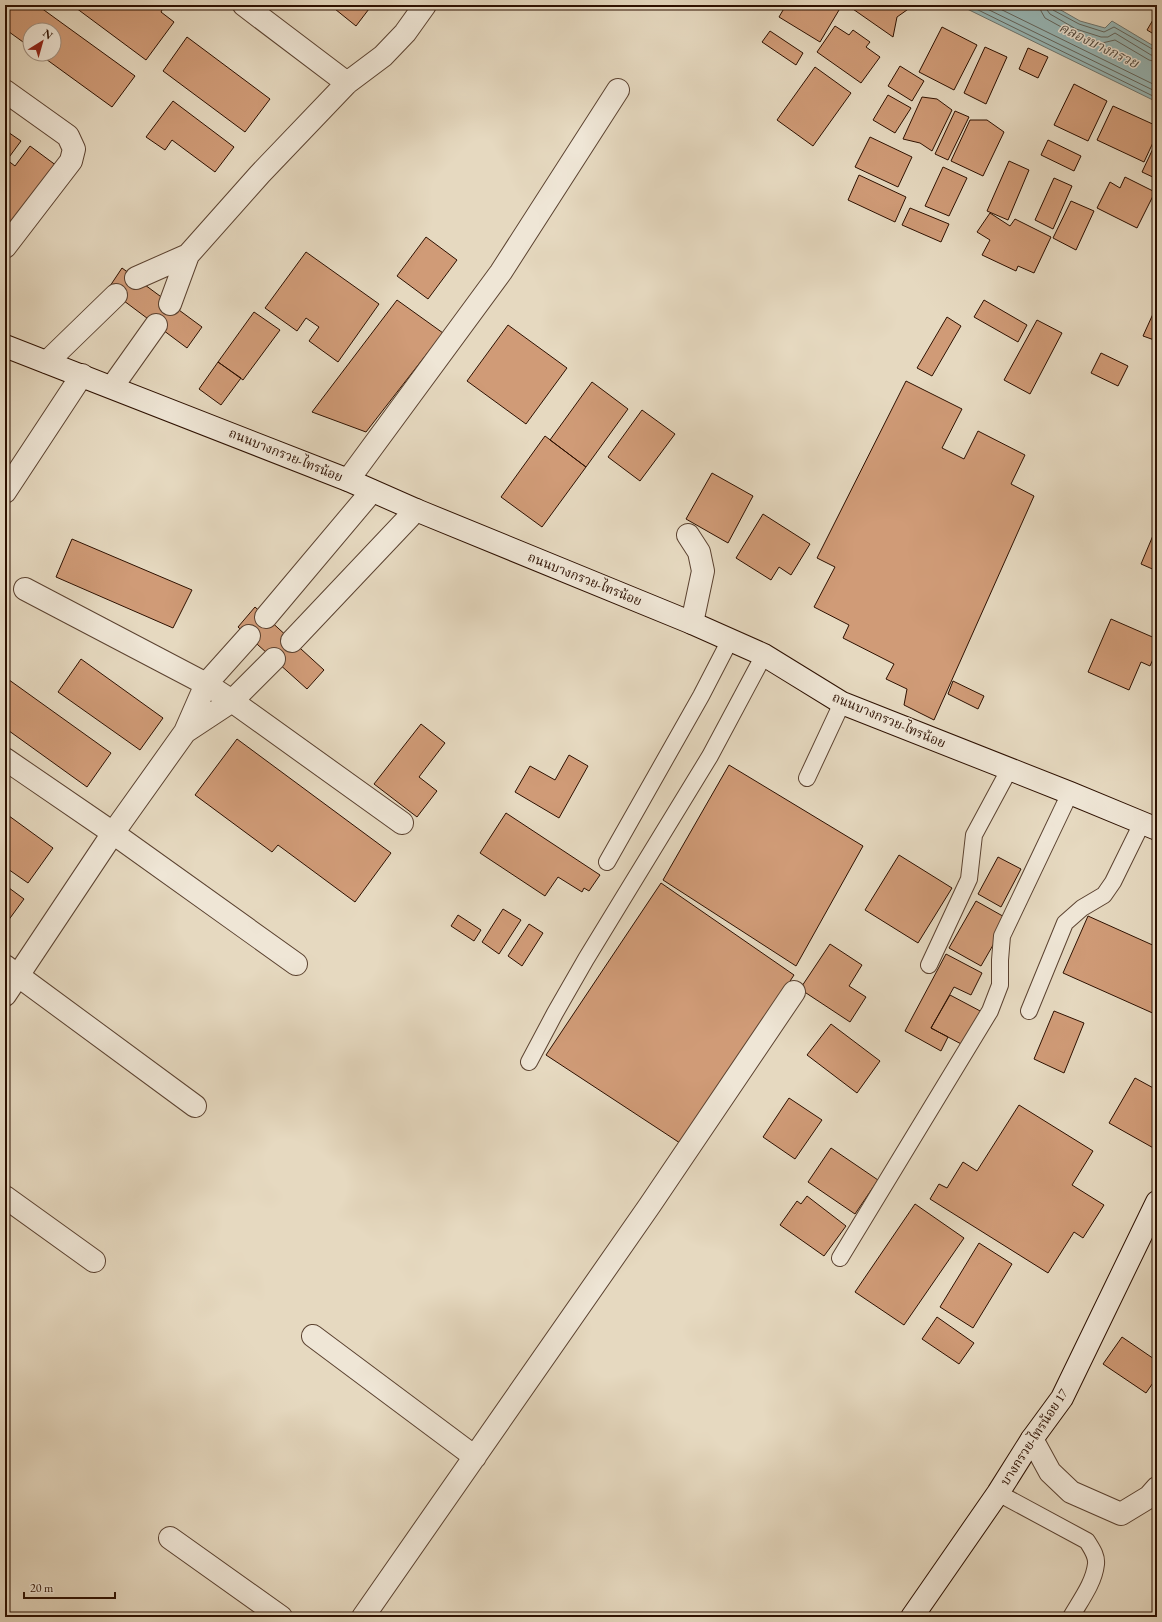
<svg xmlns="http://www.w3.org/2000/svg" width="1162" height="1622" viewBox="0 0 1162 1622" font-family="'EB Garamond','Noto Serif Thai',serif">
  <style>
    .water { fill: #98b9b9; stroke: #6d756f }
    .lines { fill: none; stroke-linecap: round; stroke-linejoin: round }
    .shore { stroke: #62645c; stroke-width: 1 }
    .building { fill: #d09b77; stroke: #2d1000 }
    .lane-casing { stroke: #5b4230; stroke-width: 18 }
    .street-casing { stroke: #5b4230; stroke-width: 24 }
    .secondary-casing { stroke: #2d1000; stroke-width: 24 }
    .lane { stroke: #efe6d6; stroke-width: 16 }
    .street { stroke: #efe6d6; stroke-width: 22 }
    .secondary { stroke: #efe6d6; stroke-width: 22 }
    .labels { text-anchor: middle; dominant-baseline: central; stroke-width: 3; stroke-linejoin: round; paint-order: stroke }
    .street-label { font-size: 13px; fill: #2d1000; stroke: #efe6d6 }
    .water-label { font-size: 14px; font-style: italic; fill: #524b41; stroke: #efe6d6 }
  </style>
  <rect width="100%" height="100%" fill="#e6d9c0"/>
  <filter id="stains"><feTurbulence type="fractalNoise" baseFrequency=".005" numOctaves="4"/><feColorMatrix values="0 0 0 0 .2 0 0 0 0 .09 0 0 0 0 .02 0 0 0 .5 -.17"/></filter>
  <radialGradient id="worn" r=".72"><stop offset=".6" stop-color="#630" stop-opacity="0"/><stop offset="1" stop-color="#630" stop-opacity=".3"/></radialGradient>
  <!-- water -->
  <path class="water" d="M 959,5 L 1052,5 L 1080,21 L 1105,28 L 1112,21 L 1157,48 L 1157,102 Z"/>
  <g class="lines">
    <!-- shore -->
    <path class="shore" d="M 968,5 L 1157,98
      M 979,5 L 1157,92
      M 992,5 L 1157,86
      M 1040,5 L 1041,11 L 1045,18 L 1074,34 L 1102,43 L 1115,40 L 1149,60 L 1157,62
      M 1046,5 L 1047,10 L 1050,14 L 1076,29 L 1101,37 L 1108,37 L 1115,33 L 1151,55 L 1157,56
      M 1051,5 L 1053,10 L 1079,24 L 1104,32 L 1114,27 L 1154,50 L 1157,51"/>
  </g>
  <!-- building -->
  <path class="building" d="M 5,5 L 37,5 L 135,76 L 112,107 L 39,54 L 54,54 L 54,30 L 30,30 L 30,47 L 5,29 Z
    M 72,5 L 159,5 L 163,8 L 161,12 L 174,22 L 146,60 Z
    M 330,5 L 372,5 L 356,26 Z
    M 786,5 L 842,5 L 820,42 L 779,17 Z
    M 851,5 L 914,5 L 897,17 L 893,37 L 850,7 Z
    M 1157,13 L 1157,36 L 1147,30 Z
    M 835,26 L 849,35 L 853,30 L 870,42 L 866,47 L 880,57 L 861,83 L 817,52 Z
    M 942,27 L 977,45 L 954,90 L 919,72 Z
    M 770,31 L 803,53 L 796,65 L 762,42 Z
    M 187,37 L 270,99 L 245,132 L 163,71 Z
    M 985,47 L 1007,57 L 986,104 L 964,93 Z
    M 1028,48 L 1048,57 L 1038,78 L 1019,69 Z
    M 900,66 L 924,81 L 912,101 L 888,86 Z
    M 815,67 L 851,93 L 813,146 L 777,120 Z
    M 1074,84 L 1107,101 L 1088,141 L 1054,125 Z
    M 888,95 L 911,108 L 895,133 L 873,120 Z
    M 922,97 L 937,99 L 952,110 L 932,151 L 920,143 L 903,139 Z
    M 173,101 L 234,147 L 215,172 L 172,140 L 165,150 L 146,137 Z
    M 1113,106 L 1157,126 L 1157,134 L 1144,162 L 1097,140 Z
    M 955,111 L 969,117 L 948,160 L 935,154 Z
    M 970,120 L 987,120 L 1004,132 L 983,176 L 951,161 Z
    M 5,130 L 21,141 L 7,160 L 15,166 L 30,146 L 57,166 L 14,226 L 5,219 Z
    M 870,137 L 912,157 L 898,187 L 855,167 Z
    M 1048,140 L 1081,156 L 1074,171 L 1041,155 Z
    M 1157,140 L 1157,179 L 1142,172 Z
    M 1009,161 L 1029,170 L 1008,220 L 987,211 Z
    M 943,167 L 967,178 L 949,216 L 925,206 Z
    M 859,175 L 906,197 L 895,222 L 848,200 Z
    M 1125,177 L 1155,192 L 1137,228 L 1097,208 L 1110,182 L 1120,188 Z
    M 1054,178 L 1072,186 L 1053,229 L 1035,220 Z
    M 1071,201 L 1094,211 L 1076,250 L 1053,238 Z
    M 910,208 L 949,224 L 941,242 L 902,225 Z
    M 990,213 L 1010,226 L 1015,219 L 1051,237 L 1034,273 L 1018,266 L 1016,271 L 982,255 L 990,240 L 977,232 Z
    M 426,237 L 457,260 L 428,299 L 397,276 Z
    M 306,252 L 379,304 L 338,362 L 309,341 L 319,327 L 306,318 L 297,331 L 265,308 Z
    M 122,268 L 202,327 L 187,348 L 108,289 Z
    M 397,300 L 443,333 L 366,432 L 312,412 Z
    M 984,300 L 1027,325 L 1018,342 L 974,317 Z
    M 1157,305 L 1157,341 L 1143,336 Z
    M 254,312 L 280,330 L 243,380 L 218,362 Z
    M 947,317 L 961,326 L 932,376 L 917,368 Z
    M 1037,320 L 1062,333 L 1030,394 L 1004,380 Z
    M 508,325 L 567,368 L 526,424 L 467,381 Z
    M 1101,353 L 1128,366 L 1118,386 L 1091,373 Z
    M 218,362 L 241,378 L 221,405 L 199,389 Z
    M 906,381 L 962,409 L 942,448 L 964,459 L 978,431 L 1025,455 L 1011,484 L 1034,496 L 934,720 L 904,705 L 907,689 L 886,679 L 894,664 L 843,638 L 849,625 L 814,607 L 835,567 L 817,558 Z
    M 592,382 L 628,409 L 586,467 L 550,440 Z
    M 642,410 L 675,434 L 640,481 L 608,457 Z
    M 545,436 L 586,467 L 542,527 L 501,497 Z
    M 712,473 L 753,496 L 728,543 L 686,519 Z
    M 763,514 L 810,544 L 791,575 L 779,567 L 771,580 L 736,558 Z
    M 1157,526 L 1157,571 L 1141,564 Z
    M 72,539 L 192,590 L 173,628 L 56,577 Z
    M 255,607 L 324,670 L 307,689 L 238,627 Z
    M 1111,619 L 1157,639 L 1157,650 L 1150,666 L 1141,662 L 1129,690 L 1088,672 Z
    M 81,659 L 163,718 L 140,750 L 58,692 Z
    M 5,677 L 111,753 L 87,787 L 5,728 Z
    M 953,681 L 984,696 L 978,709 L 948,694 Z
    M 421,724 L 445,743 L 419,777 L 437,791 L 417,817 L 374,784 Z
    M 237,739 L 391,853 L 355,902 L 278,845 L 272,852 L 195,795 Z
    M 569,755 L 588,766 L 559,818 L 515,792 L 530,766 L 555,780 Z
    M 729,765 L 863,846 L 796,966 L 663,880 Z
    M 5,813 L 53,848 L 28,883 L 5,867 Z
    M 506,813 L 600,875 L 589,891 L 584,888 L 582,892 L 558,877 L 545,896 L 480,853 Z
    M 899,855 L 952,888 L 918,943 L 865,910 Z
    M 998,857 L 1021,869 L 1001,907 L 978,894 Z
    M 661,883 L 794,975 L 683,1145 L 546,1055 Z
    M 5,885 L 24,899 L 5,925 Z
    M 976,901 L 1008,919 L 981,966 L 949,948 Z
    M 503,909 L 521,920 L 499,954 L 482,942 Z
    M 458,915 L 481,930 L 474,941 L 451,926 Z
    M 1088,916 L 1157,947 L 1157,1015 L 1063,973 Z
    M 529,924 L 543,933 L 522,966 L 508,956 Z
    M 830,944 L 862,965 L 849,986 L 866,997 L 850,1022 L 800,989 Z
    M 946,954 L 982,973 L 971,995 L 954,987 L 931,1028 L 948,1037 L 941,1051 L 905,1031 Z
    M 950,995 L 984,1013 L 965,1046 L 931,1028 Z
    M 1054,1011 L 1084,1023 L 1064,1073 L 1034,1059 Z
    M 831,1024 L 880,1061 L 857,1093 L 807,1055 Z
    M 1135,1078 L 1157,1090 L 1157,1150 L 1109,1123 Z
    M 789,1098 L 822,1120 L 795,1159 L 763,1137 Z
    M 1019,1105 L 1093,1151 L 1072,1185 L 1104,1205 L 1083,1238 L 1074,1232 L 1048,1273 L 930,1199 L 939,1184 L 947,1188 L 963,1162 L 977,1171 Z
    M 831,1148 L 878,1180 L 855,1214 L 808,1182 Z
    M 807,1196 L 846,1226 L 824,1256 L 780,1225 L 797,1201 L 801,1204 Z
    M 915,1204 L 964,1238 L 904,1325 L 855,1292 Z
    M 979,1243 L 1012,1264 L 973,1328 L 940,1307 Z
    M 937,1317 L 974,1343 L 959,1364 L 922,1339 Z
    M 1122,1337 L 1157,1361 L 1157,1377 L 1146,1393 L 1103,1364 Z"/>
  <g class="lines">
    <!-- lane casing -->
    <g class="lane-casing">
      <path id="lane" d="M 807,778 L 842,703
        M 607,862 L 701,696 L 730,640
        M 929,965 L 969,879 L 974,835 L 1009,770
        M 1029,1011 L 1065,923 L 1082,908 L 1104,895 L 1113,882 L 1142,823
        M 529,1062 L 555,1013 L 586,959 L 710,756 L 764,655
        M 840,1258 L 990,1011 L 1000,985 L 1000,960 L 1002,936 L 1070,793
        M 998,1493 L 1087,1541 C 1091,1548 1097,1555 1096,1564 C 1094,1583 1080,1601 1071,1617"/>
    </g>
    <!-- street casing -->
    <g class="street-casing">
      <path id="street" d="M 244,5 L 347,83
        M 5,91 L 68,136 L 74,149 L 71,161 L 5,247
        M 136,278 L 188,255
        M 170,304 L 188,255 L 260,174 L 347,83 L 383,56 L 405,33 L 425,5
        M 47,362 L 116,295
        M 112,387 L 156,325
        M 348,480 L 501,272 L 618,90
        M 5,492 L 82,375
        M 688,535 L 699,552 L 703,571 L 692,623
        M 25,589 L 206,684 L 232,701 L 402,823
        M 266,617 L 372,491
        M 292,641 L 416,510
        M 185,732 L 232,701 L 274,659
        M 5,759 L 113,833 L 296,964
        M 5,966 L 195,1106
        M 5,995 L 113,833 L 185,732 L 206,684 L 249,636
        M 5,1197 L 94,1261
        M 313,1336 L 475,1457
        M 1032,1439 L 1050,1472 L 1071,1492 L 1121,1514 L 1149,1497 L 1157,1488
        M 170,1538 L 281,1617
        M 363,1617 L 650,1205 L 794,992"/>
    </g>
    <!-- secondary casing -->
    <g class="secondary-casing">
      <path id="secondary" d="M 5,346 L 348,480 L 416,510 L 692,623 L 764,655 L 842,703 L 1070,793 L 1157,829
        M 912,1617 L 998,1493 L 1032,1439 L 1062,1398 L 1157,1202"/>
    </g>
    <!-- lane -->
    <use href="#lane" class="lane"/>
    <!-- street -->
    <use href="#street" class="street"/>
    <!-- secondary -->
    <use href="#secondary" class="secondary"/>
  </g>
  <g class="labels">
    <!-- street labels -->
    <g class="street-label">
      <text transform="translate(286 455) rotate(22)">ถนนบางกรวย-ไทรน้อย</text>
      <text transform="translate(585 579) rotate(22)">ถนนบางกรวย-ไทรน้อย</text>
      <text transform="translate(889 720) rotate(23)">ถนนบางกรวย-ไทรน้อย</text>
      <text transform="translate(1034 1437) rotate(-57)">บางกรวย-ไทรน้อย 17</text>
    </g>
    <!-- water labels -->
    <g class="water-label">
      <text transform="translate(1099 45) rotate(26)">คลองบางกรวย</text>
    </g>
  </g>
  <!-- margin -->
  <rect width="1162" height="1622" fill="none" stroke="#e6d9c0" stroke-width="20"/>
  <rect x="6" y="6" width="1150" height="1610" fill="none" stroke="#2d1000" stroke-width="2"/>
  <rect x="10" y="10" width="1142" height="1602" fill="none" stroke="#2d1000"/>
  <!-- north arrow -->
  <g transform="translate(42 42) rotate(37)"><circle r="19" fill="#efe6d6" stroke="#a19080"/>
  <path d="M0-3L7 15L0 10L-7 15Z" fill="#8f2418"/>
  <text y="-6" font-size="11" font-weight="bold" text-anchor="middle" fill="#2d1000">N</text>
  </g>
  <!-- scale -->
  <path d="M24 1592v6h91v-6" fill="none" stroke="#2d1000" stroke-width="2"/>
  <text x="30" y="1592" font-size="12" fill="#2d1000" stroke="#efe6d6" stroke-width="3" paint-order="stroke">20 m</text>
  <rect width="100%" height="100%" filter="url(#stains)"/>
  <rect width="100%" height="100%" fill="url(#worn)"/>
</svg>
